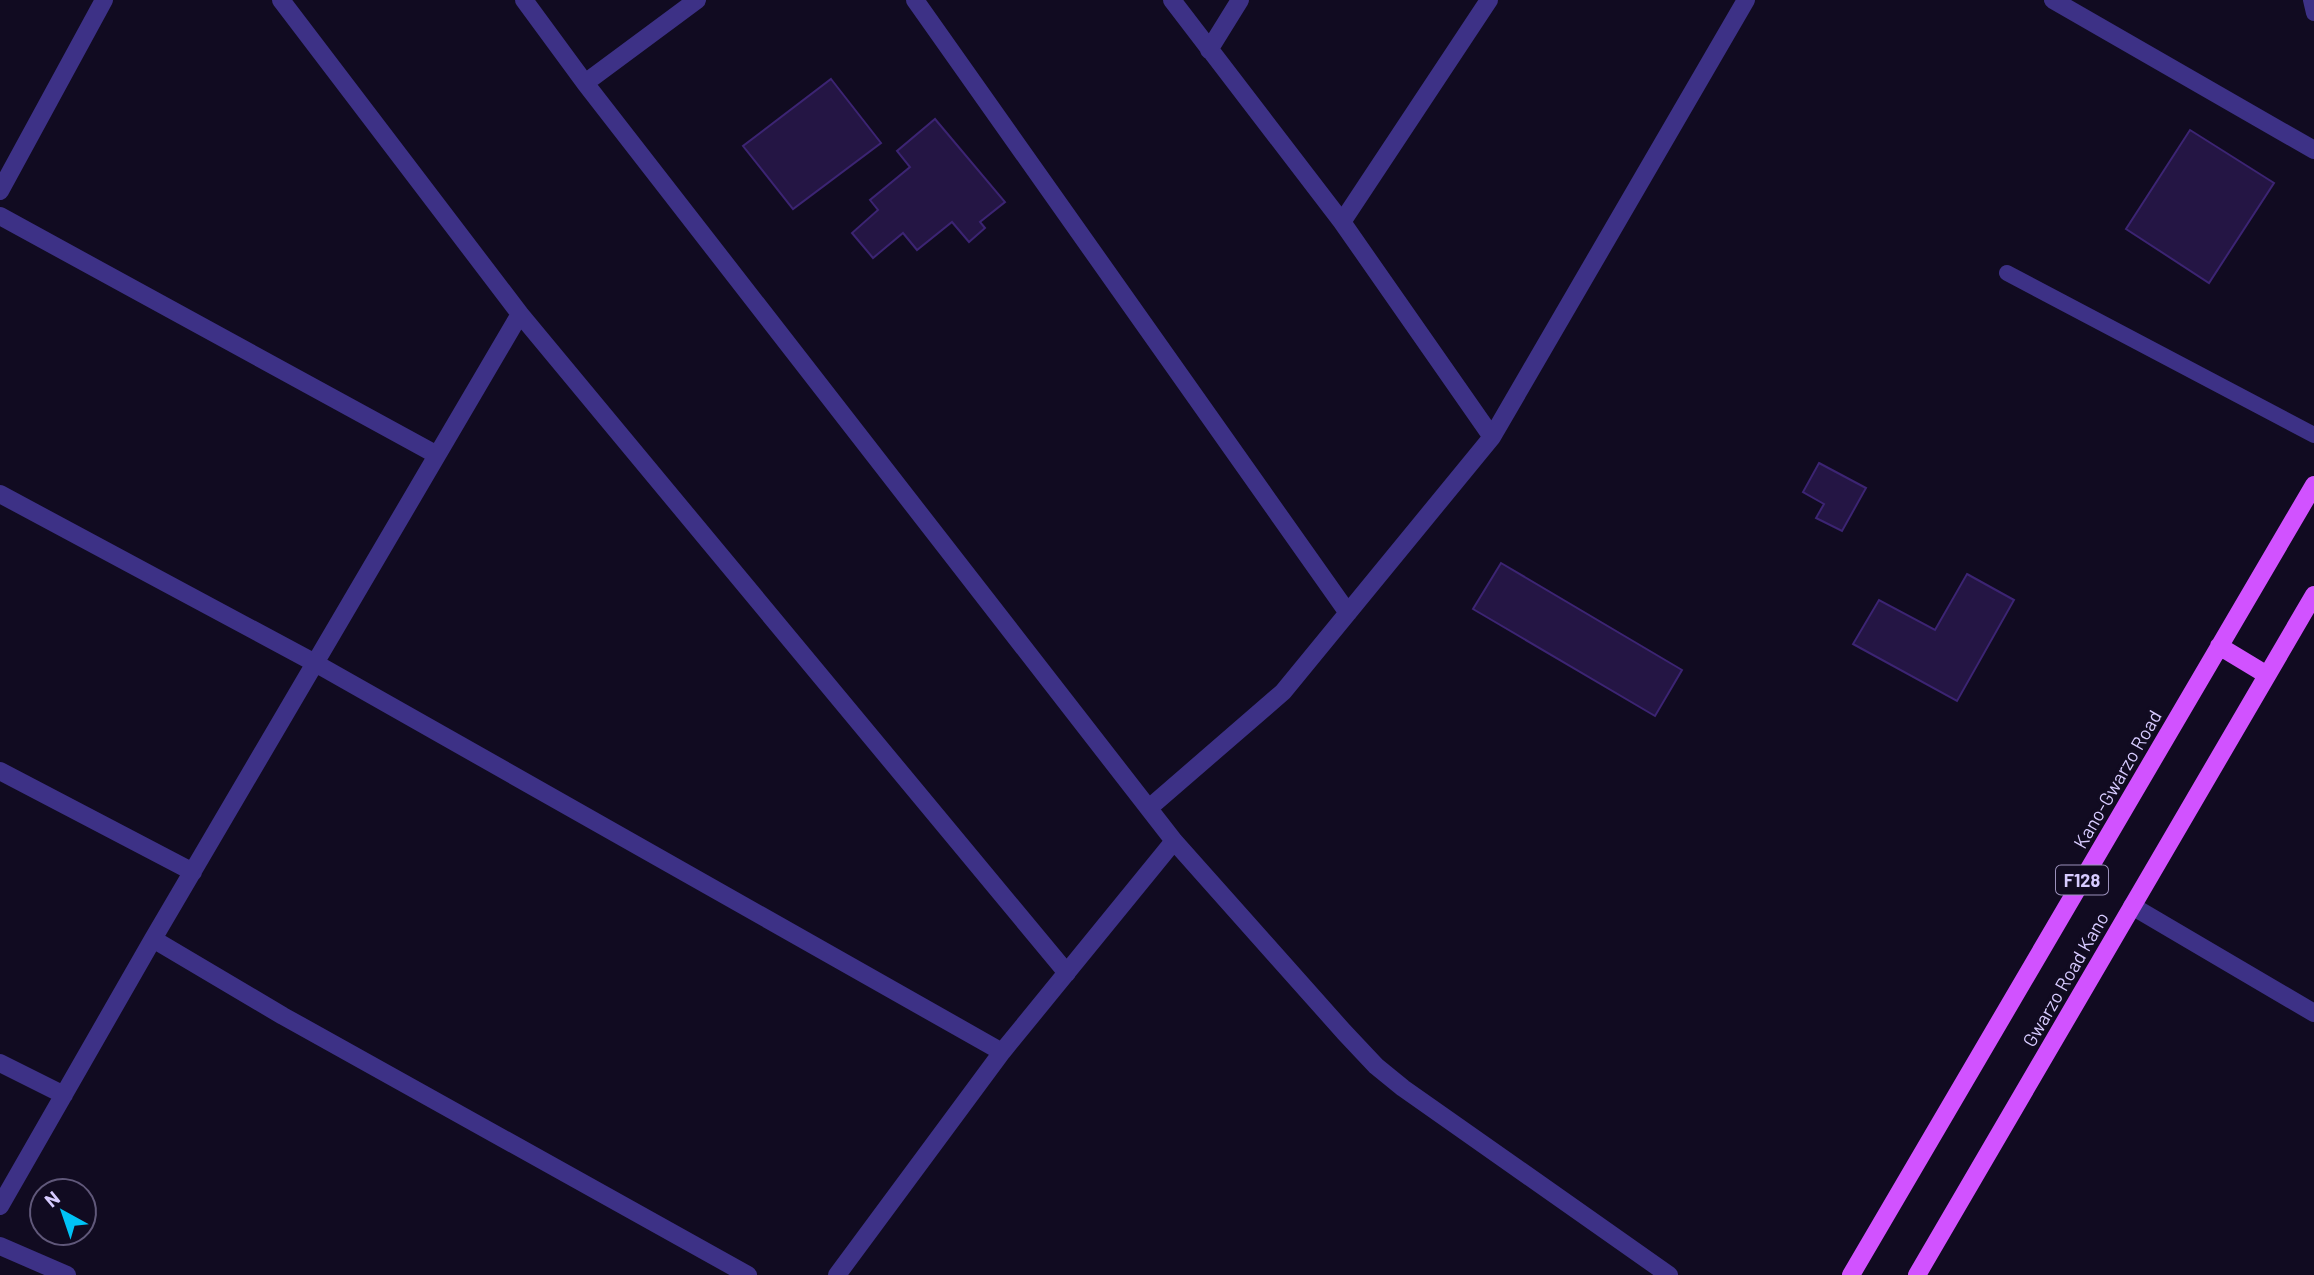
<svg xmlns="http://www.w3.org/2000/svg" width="2314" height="1275" viewBox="0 0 2314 1275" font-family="Barlow,sans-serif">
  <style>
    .building { fill: #241544; stroke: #3c2473; stroke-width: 2 }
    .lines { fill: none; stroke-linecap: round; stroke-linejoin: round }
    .lane { stroke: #3d3186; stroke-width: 16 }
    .street { stroke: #3d3186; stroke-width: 18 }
    .primary { stroke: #d152ff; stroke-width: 18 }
    .labels { text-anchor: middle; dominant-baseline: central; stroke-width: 7; stroke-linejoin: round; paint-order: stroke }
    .shield { fill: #110b21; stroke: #9c91bc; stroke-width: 2 }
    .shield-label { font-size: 18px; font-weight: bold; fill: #d7cbff }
    .street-label { font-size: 19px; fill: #d7cbff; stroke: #110b21 }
  </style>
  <rect width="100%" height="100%" fill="#110b21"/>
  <!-- building -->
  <path class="building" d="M 831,79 L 881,143 L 793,209 L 743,146 Z
    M 935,119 L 1005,202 L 980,222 L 985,228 L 969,242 L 952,222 L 917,250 L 903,233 L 873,258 L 852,233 L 878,210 L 870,200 L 910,167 L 897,151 Z
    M 2190,130 L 2274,183 L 2209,283 L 2126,229 Z
    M 1819,463 L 1866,488 L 1842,531 L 1816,518 L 1824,504 L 1803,492 Z
    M 1501,563 L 1682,670 L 1655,716 L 1473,609 Z
    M 1967,574 L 2014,600 L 1957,701 L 1853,644 L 1879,600 L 1935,630 Z"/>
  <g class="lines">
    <!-- lane -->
    <path class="lane" d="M 2311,0 L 2314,13
      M 2007,273 L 2314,435"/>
    <!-- street -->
    <path class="street" d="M 281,0 L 520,314 L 1067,973
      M 524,0 L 585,83 L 1174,841 L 1344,1032 L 1376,1066 L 1403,1088 L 1669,1275
      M 915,0 L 1348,613
      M 1172,0 L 1342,222 L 1492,437
      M 2053,0 L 2314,150
      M 1209,50 L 1240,0
      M 585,83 L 697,0
      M 0,191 L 104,0
      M 0,216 L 437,455
      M 1342,222 L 1489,0
      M 0,494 L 315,663 L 1002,1052
      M 0,771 L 193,872
      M 1149,808 L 1283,692 L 1492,437 L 1746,0
      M 2132,906 L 2314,1013
      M 153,939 L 283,1016 L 748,1275
      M 0,1063 L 64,1095
      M 0,1206 L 153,939 L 520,314
      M 0,1246 L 67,1275
      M 837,1275 L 1002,1052 L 1174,841"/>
    <!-- primary -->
    <path class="primary" d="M 2219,646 L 2267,675
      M 1851,1275 L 2314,485
      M 1917,1275 L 2314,595"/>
  </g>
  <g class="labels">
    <!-- shield labels -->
    <rect class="shield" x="2056" y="865.5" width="52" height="29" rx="5"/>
    <g class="shield-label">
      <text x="2082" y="880">F128</text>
    </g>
    <!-- street labels -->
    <g class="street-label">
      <text transform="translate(2117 779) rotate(-60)">Kano-Gwarzo Road</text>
      <text transform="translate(2065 979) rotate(-60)">Gwarzo Road Kano</text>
    </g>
  </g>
  <!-- north arrow -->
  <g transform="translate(63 1212) rotate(320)"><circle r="33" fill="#110b21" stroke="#60587a" stroke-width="2"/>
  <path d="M0-5L12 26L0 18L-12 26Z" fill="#00c3f6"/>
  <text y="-10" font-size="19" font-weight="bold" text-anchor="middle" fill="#d7cbff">N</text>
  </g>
</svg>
